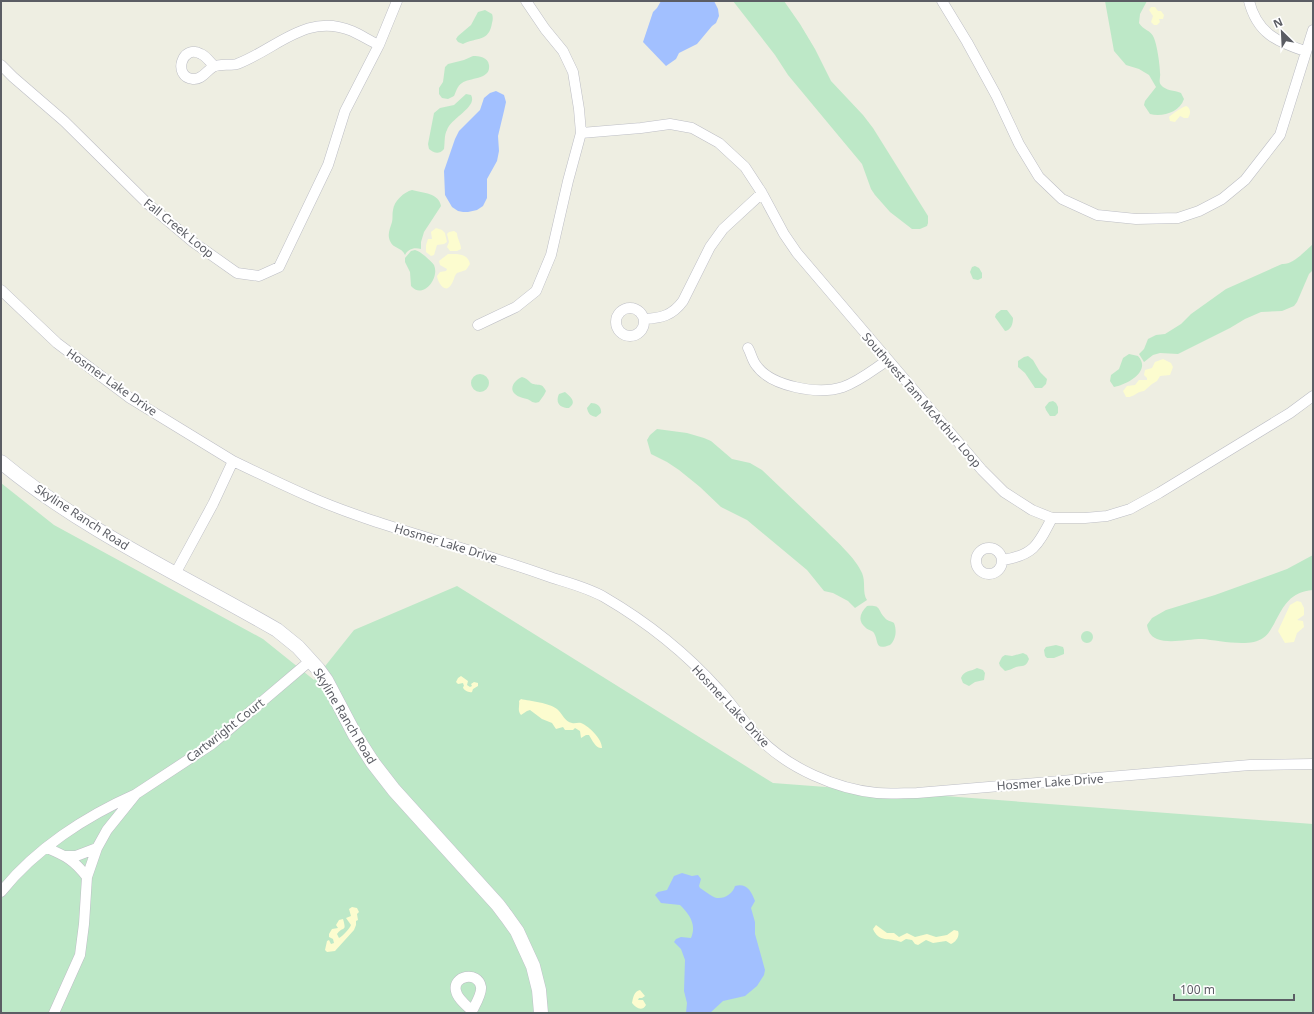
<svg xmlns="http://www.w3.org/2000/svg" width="1314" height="1014" viewBox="0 0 1314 1014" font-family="'Noto Sans',sans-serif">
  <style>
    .green { fill: #bde8c7 }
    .sand { fill: #fcfccf }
    .water { fill: #a2c0ff }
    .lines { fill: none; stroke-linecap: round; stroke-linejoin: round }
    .street-casing { stroke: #bdbec5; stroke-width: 11 }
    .secondary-casing { stroke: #bfc0c9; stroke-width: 15 }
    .street { stroke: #fff; stroke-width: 10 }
    .secondary { stroke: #fff; stroke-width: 14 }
    .labels { text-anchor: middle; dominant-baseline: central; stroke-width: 4; stroke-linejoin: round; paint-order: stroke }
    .street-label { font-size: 12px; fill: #5b5d64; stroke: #fff }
  </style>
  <rect width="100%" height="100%" fill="#eeeee2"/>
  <!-- green -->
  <path class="green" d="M 733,1 L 784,1 L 800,24 L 815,49 L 831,81 L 863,115 L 873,128 L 928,216 L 928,223 L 927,226 L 920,229 L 912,229 L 890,212 L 875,195 L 871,189 L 862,164 L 788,75 L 775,55 Z
    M 1105,1 L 1147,1 L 1140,14 L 1139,23 C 1143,30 1151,30 1154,38 C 1157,45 1160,65 1160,73 C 1161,77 1158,81 1161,85 C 1166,91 1174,90 1181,93 L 1184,99 C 1179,113 1162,117 1150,114 L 1144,105 L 1145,101 L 1156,87 L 1149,75 L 1139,69 L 1126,65 L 1114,51 Z
    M 485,10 L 492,14 C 493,17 493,19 492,23 C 489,42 477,37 463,44 L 458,42 L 456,39 L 458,36 L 471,25 L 478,12 Z
    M 473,56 C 479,56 488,57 489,65 C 491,80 470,77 462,83 C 457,86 456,92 454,96 L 448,99 L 442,98 L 439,94 L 439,88 L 443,82 L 445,67 L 448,64 L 464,60 Z
    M 466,94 L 471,95 C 478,107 451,118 447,130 C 444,135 445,143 444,149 C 439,155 434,153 429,149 L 428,144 L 434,113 L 440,108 L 454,105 Z
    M 412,190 C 423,193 439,193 441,206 L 424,232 L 421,242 L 421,249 C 414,247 408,249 405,255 C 402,247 393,249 390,241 C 387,234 390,229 392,222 C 393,218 392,214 393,210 C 394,201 404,192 412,190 Z
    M 1313,244 L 1313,270 L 1309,274 L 1297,302 L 1294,306 L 1282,311 L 1261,312 L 1245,319 L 1230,328 L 1178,354 L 1160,353 L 1153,355 L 1144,362 L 1139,354 L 1144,349 L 1148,339 L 1156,335 L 1165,334 L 1181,324 L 1191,314 L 1226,289 L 1282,264 C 1293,265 1305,251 1313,244 Z
    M 415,250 C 419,251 421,253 425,256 C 428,259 432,262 434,265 C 440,278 423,300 411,286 L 410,272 L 405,262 L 405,258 L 411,251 Z
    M 975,266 L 979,268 L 982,273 L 982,278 L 978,280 L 973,279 L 970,272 L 972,267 Z
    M 1001,310 L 1007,310 L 1013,318 C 1013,324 1011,330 1005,331 L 995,317 L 996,314 Z
    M 1129,354 L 1138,356 C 1152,371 1127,385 1114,387 L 1110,381 L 1111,375 L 1119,369 L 1123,358 Z
    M 1028,356 L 1033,360 L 1040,372 L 1047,379 L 1046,384 L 1042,388 L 1035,388 L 1025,373 L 1018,367 L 1018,361 L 1024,357 Z
    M471 383a9 9 0 1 1 18 0a9 9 0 1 1-18 0Z
    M 522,377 C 526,378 528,380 531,383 C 538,387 541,381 546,391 L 544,395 L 539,402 C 533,404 532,401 527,399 C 523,398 518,397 515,394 C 508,388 516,379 522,377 Z
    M 565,392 C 571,397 577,402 569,408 C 560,408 555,403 559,394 Z
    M 1053,401 L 1056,403 L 1058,407 L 1058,413 L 1055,416 L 1050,416 L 1046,410 L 1045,407 L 1049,402 Z
    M 591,403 C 597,403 602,407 601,413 L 596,417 C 591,416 588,414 587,408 Z
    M 657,429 L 687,433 L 704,438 L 711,441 L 732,459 L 750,463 L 762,470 C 782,489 802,508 822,527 C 834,539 856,558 862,573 C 866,582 862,593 867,600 L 855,608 L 848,601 L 833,593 L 824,591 L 807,570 L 747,520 L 721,507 L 700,487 L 679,470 L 667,462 L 651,454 L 647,440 L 650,435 Z
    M 1,483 L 54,525 L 263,639 L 314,680 L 354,630 L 457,586 L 773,783 L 1313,824 L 1313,1013 L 1,1013 Z
    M 1313,555 L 1313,590 C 1290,592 1284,605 1274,624 C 1271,629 1268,635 1263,638 C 1250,648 1217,640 1202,639 C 1189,639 1169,644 1157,639 C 1150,636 1148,631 1147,625 L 1152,618 L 1166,610 L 1215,595 L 1287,569 Z
    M 867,606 C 882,605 877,610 885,618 C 887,621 891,621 894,623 C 897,630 896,640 890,645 C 874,651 879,641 874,633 C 872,630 868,630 866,628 C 857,621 860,613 867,606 Z
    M1081 637a6 6 0 1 1 12 0a6 6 0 1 1-12 0Z
    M 1056,645 L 1063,647 L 1064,650 L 1064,654 L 1054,658 L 1047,658 L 1045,656 L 1044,650 L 1046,647 Z
    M 1023,653 L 1027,655 L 1029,659 C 1026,668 1022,665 1016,667 C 1012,669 1009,670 1005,671 L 1000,666 L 999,663 L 1002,657 L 1005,655 L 1012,656 Z
    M 977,668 L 983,670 L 985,673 L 984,680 L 975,682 L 969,686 L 963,683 L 961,678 C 964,670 970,672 977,668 Z"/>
  <!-- sand -->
  <path class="sand" d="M 1151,7 L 1155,7 L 1158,11 L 1161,11 L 1164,15 L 1163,19 L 1159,19 L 1160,22 L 1157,25 L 1154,25 L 1151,22 L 1153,16 L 1149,10 Z
    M 1186,106 C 1191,108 1191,114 1188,118 L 1184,118 L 1180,116 L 1175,122 L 1170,121 L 1169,117 C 1172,114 1182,107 1186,106 Z
    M 436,228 L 442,230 L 445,233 L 447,242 L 444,244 L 437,245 L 434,255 L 431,256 L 426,252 L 426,245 L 428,239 L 432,239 L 431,232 Z
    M 454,231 L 457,233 C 457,238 461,244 461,249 L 457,251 L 450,251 L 447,247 L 449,242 L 447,234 L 449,232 Z
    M 448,254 C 457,254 468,253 470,264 L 466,270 L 457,273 C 454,276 454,281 451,285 C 445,294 438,283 437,276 L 440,272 L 446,271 L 447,269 L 440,265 L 439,261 Z
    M 1163,359 L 1171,363 L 1173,367 L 1170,375 L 1160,376 L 1157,381 L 1152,384 L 1144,391 C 1136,392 1133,398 1126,397 L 1123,391 L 1127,386 L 1135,385 L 1139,380 L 1147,380 L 1147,378 L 1144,375 L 1145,370 L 1152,368 L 1155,362 Z
    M 1297,601 L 1301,602 L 1304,608 L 1304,615 L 1297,620 L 1303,621 L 1304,627 L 1297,633 L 1294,642 L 1285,643 L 1278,631 L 1290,605 Z
    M 461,676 L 468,681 L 467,685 L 470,687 L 472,686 L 471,684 L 474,682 L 478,683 L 478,686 L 473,689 L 472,692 C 469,693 463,690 463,687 L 464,686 L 463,683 L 458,684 L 456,682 L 458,678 Z
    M 521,699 C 530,701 550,703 557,709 C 562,713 565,722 572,723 C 575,724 578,722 581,723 C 590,727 602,739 602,748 C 596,749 592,740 589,735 L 586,735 L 581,738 L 580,731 L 575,728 L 573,730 L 565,730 L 563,727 L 556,729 L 552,723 L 542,719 L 530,710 L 527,711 L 521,715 C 517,710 520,706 519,701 Z
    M 352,907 L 357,908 L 359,912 L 357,914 L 358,920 L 356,921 L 356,925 L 354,930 L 335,951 L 327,952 L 325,950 L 327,941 L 329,940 L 331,944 L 334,943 L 333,939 L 329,937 L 329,934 L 332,929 L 338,928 L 336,925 L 339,920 L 343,919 C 347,933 343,925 337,934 L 339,938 C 342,937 350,928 351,925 L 346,918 L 351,916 L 349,909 Z
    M 876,925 L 887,933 L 894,933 L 899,937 L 907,933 L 915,937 L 927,934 L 936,937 L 947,935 L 954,930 L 958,931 C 960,936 956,942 951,944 L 946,941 L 933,943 L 926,940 L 918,945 L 915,944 L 912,940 L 906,939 L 901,942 C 889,937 879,943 873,929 Z
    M 640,990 L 645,996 L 642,998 L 639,998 L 638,1000 L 643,1000 L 646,1005 C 642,1012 636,1008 632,1003 C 633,998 634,991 640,990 Z"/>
  <!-- water -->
  <path class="water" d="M 661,1 L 714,1 L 718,9 L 719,16 L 716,23 L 712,26 L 697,44 L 679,53 L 676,59 L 666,66 L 643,42 L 653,12 L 657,8 Z
    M 496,91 L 504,95 L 506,102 L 504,111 L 498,136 L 499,151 L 497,161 L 487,179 L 487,198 L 483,206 L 477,210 L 468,212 L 463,212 L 458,211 L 452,207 L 445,195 L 444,171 L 455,139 L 459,131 L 480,110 L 484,98 L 490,93 Z
    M 682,873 L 692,876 L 698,875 L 701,879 L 699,886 L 700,888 C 705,891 712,897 717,898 C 725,899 733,893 735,886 C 747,883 751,891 755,901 L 751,908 L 755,922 L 755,934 L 762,959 L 765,970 L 764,975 L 757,986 L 745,996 L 723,1001 L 710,1013 L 686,1013 L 687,1003 L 684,991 L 685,960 L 681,949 L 674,942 L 676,939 L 681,937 L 691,938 C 697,924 689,914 680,905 L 661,903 L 655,895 L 658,892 L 667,890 L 674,876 Z"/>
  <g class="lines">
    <!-- street casing -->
    <g class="street-casing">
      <path id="street" d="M 942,1 L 967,42 L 996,95 L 1019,144 L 1039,177 L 1062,199 L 1097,215 L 1136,219 L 1178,218 L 1199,211 L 1222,199 L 1245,180 L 1280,135 L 1313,30
        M 1249,1 C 1257,33 1277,42 1305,51
        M 1,65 L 13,77 L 64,121 L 148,204 L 193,242 L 237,273 L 259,276 L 279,267 L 328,165 L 345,111 L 379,45 L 397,1
        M 214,66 C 210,62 206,56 201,54 C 182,43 172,77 193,79 C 202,80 206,71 213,67 C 220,63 230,66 237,64 C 277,49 306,12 352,31 C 361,35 370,41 379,45
        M 581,133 L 641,128 L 670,124 L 692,128 L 719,143 L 745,167 L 762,193 L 784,234 L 797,253 L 982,470 L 1004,492 L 1032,510 L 1052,518 L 1085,518 L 1107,516 L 1130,509 L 1159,493 L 1290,413 L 1313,396
        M 1,290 L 57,343 L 130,398 L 233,461
        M616 322a14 14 0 1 1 28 0a14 14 0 1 1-28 0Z
        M 644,319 C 661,318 672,316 683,301 L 710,247 L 723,229 L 762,193
        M 478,325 L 516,307 L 536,291 L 551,255 L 568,181 L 581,133 L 579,109 L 573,72 L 563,51 L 545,29 L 526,1
        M 748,348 C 751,353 752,360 756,365 C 771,387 819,395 843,387 C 860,381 874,369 888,360
        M976 561a13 13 0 1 1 26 0a13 13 0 1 1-26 0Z
        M 1003,560 C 1034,555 1038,545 1052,518
        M 175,574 L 213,504 L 233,461 C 258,473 283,485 308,496 C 351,515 396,528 441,542 C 478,553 516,565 553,578 C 569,583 588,588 604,597 C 647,622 686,653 719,690 C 733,705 744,723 759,738 C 788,768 836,789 877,793 C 890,794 904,793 917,793 L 1250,765 L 1313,764
        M 136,794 L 212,744 L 311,660
        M 47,848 C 66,856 74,860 87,877
        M 65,856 L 76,856 L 97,848
        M 1,892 C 35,849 86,816 136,794 L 107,830 L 97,848 L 87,877 L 84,924 L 80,955 L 54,1013
        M 472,1011 C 467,1006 457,998 456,991 C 452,976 478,970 481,987 C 482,994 475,1005 472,1011 L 472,1013"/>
    </g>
    <!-- secondary casing -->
    <g class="secondary-casing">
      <path id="secondary" d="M 1,462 C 84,531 184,576 277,630 L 298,647 L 318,669 L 326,680 L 355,735 L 373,763 L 394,790 L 498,905 L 507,917 L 517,931 L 533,966 L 539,990 L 541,1013"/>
    </g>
    <!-- street -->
    <use href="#street" class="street"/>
    <!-- secondary -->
    <use href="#secondary" class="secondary"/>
  </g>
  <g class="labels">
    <!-- street labels -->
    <g class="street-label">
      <text transform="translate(179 228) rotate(39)">Fall Creek Loop</text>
      <text transform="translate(112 382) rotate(35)">Hosmer Lake Drive</text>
      <text transform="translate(922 400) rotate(49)">Southwest Tam McArthur Loop</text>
      <text transform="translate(82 517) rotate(33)">Skyline Ranch Road</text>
      <text transform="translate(446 543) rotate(17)">Hosmer Lake Drive</text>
      <text transform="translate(731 706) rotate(47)">Hosmer Lake Drive</text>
      <text transform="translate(345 716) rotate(59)">Skyline Ranch Road</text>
      <text transform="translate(225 730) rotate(-38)">Cartwright Court</text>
      <text transform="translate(1050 782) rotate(-4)">Hosmer Lake Drive</text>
    </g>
  </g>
  <!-- border -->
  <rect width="1314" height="1014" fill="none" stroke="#5b5d64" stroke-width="4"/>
  <!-- north arrow -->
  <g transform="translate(1282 32) rotate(336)" stroke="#ffffff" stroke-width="3" paint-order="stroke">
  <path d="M0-3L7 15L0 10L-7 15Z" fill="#5b5d64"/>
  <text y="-6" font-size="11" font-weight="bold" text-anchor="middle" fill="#5b5d64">N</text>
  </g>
  <!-- scale -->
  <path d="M1174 994v6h120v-6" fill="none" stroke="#5b5d64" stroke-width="2"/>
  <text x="1180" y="994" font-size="12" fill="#5b5d64" stroke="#ffffff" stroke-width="3" paint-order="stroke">100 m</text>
</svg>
